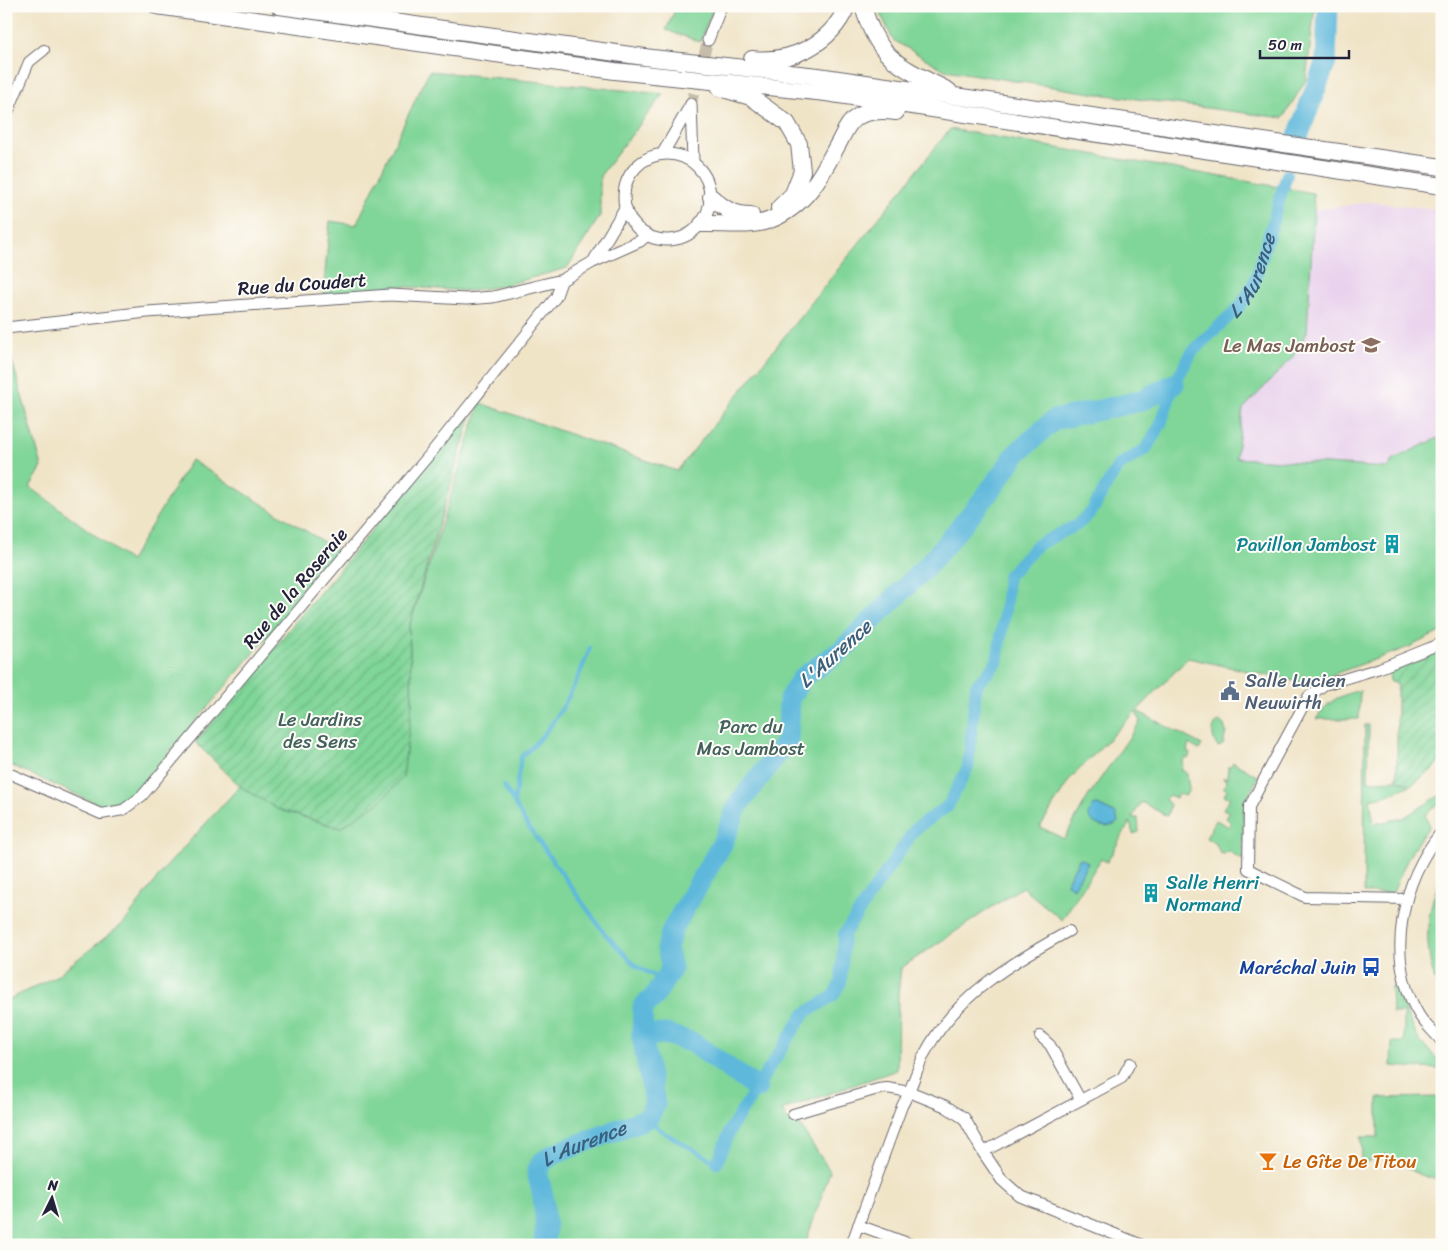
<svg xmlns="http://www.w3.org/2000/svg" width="1448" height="1251" viewBox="0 0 1448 1251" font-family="Sriracha,sans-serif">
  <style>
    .built { fill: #e9d2ed }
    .green { fill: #80d598; stroke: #517c6a; fill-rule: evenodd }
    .garden { fill: url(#garden-furrows); stroke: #517c6a }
    .water { fill: #5db8db; stroke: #406d8b }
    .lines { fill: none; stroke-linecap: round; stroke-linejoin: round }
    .stream { stroke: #5db8db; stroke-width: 4 }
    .canal { stroke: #5db8db; stroke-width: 12 }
    .river { stroke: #5db8db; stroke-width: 21 }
    .tertiary-tunnel { stroke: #c7bdab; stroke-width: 11; stroke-dasharray: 11 5.5; stroke-linecap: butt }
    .minor-casing { stroke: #6a666c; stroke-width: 12 }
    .tertiary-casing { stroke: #6a666c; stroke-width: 13 }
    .trunk-casing { stroke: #6a666c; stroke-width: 18 }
    .minor { stroke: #fff; stroke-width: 10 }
    .tertiary { stroke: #fff; stroke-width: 11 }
    .trunk { stroke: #fff; stroke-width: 16 }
    .labels { text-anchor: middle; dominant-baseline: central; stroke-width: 4; stroke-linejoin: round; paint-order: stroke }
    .street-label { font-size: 19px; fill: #22223b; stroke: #fdfcf7 }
    .education-label { font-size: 19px; fill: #785e54; stroke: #fdfcf7; text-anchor: end }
    .culture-label { font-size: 19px; fill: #0d838f; stroke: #fdfcf7; text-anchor: end }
    .service-label { font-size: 19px; fill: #4e5e75; stroke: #fdfcf7; text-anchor: start }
    .park-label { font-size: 19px; fill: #43615c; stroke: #fdfcf7 }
    .transit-label { font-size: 19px; fill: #164399; stroke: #fdfcf7; text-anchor: end }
    .food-label { font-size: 19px; fill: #c56008; stroke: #fdfcf7; text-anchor: start }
    .water-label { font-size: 20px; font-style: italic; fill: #3a5e7b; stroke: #fdfcf7 }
  </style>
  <defs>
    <pattern id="garden-furrows" width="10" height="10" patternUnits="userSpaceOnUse" patternTransform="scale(1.25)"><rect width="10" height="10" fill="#80d598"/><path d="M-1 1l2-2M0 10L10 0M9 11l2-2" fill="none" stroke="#6eb784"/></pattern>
  </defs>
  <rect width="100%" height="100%" fill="#fdfcf7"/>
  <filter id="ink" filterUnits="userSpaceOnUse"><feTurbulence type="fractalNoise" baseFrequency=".02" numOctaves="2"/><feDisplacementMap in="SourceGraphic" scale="10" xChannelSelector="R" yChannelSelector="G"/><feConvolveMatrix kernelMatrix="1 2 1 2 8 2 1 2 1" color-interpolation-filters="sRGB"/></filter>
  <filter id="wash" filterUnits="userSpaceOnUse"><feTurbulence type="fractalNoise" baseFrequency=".0096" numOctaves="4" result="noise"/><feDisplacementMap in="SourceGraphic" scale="20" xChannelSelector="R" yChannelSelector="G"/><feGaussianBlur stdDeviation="1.12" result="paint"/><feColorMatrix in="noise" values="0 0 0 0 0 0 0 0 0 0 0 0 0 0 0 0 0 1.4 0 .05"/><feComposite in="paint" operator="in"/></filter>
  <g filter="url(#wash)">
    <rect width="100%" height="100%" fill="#f0e4c7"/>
    <!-- built -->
    <path class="built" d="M 1369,202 L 1442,210 L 1442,436 L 1395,458 L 1388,468 L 1236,458 L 1243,409 L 1292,358 L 1309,315 L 1314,210 Z"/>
    <!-- green -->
    <path class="green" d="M 677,6 L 714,6 L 700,42 L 666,30 Z
      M 877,6 L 1315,6 L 1306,80 L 1283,118 L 1091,93 L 945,70 L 893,40 Z
      M 429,71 L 663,94 L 600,176 L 600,216 L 567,268 L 502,286 L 467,291 L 396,286 L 323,294 L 330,221 L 356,225 Z
      M 950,129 L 1313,193 L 1314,210 L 1307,332 L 1292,358 L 1243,409 L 1236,458 L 1388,468 L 1394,459 L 1442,436 L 1442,631 L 1409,647 L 1307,684 L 1188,658 L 1137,711 L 1202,745 L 1199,750 L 1189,744 L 1187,751 L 1190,754 L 1188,759 L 1185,758 L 1182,763 L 1183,765 L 1181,769 L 1187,774 L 1189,790 L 1185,796 L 1178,794 L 1176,798 L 1169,795 L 1165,799 L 1170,805 L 1167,816 L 1141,802 L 1132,818 L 1138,818 L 1139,832 L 1133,834 L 1130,822 L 1107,862 L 1101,859 L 1062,920 L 1022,887 L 901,968 L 898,995 L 897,1070 L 782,1110 L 789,1122 L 797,1121 L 830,1171 L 805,1245 L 6,1245 L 6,1001 L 56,976 L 124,923 L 165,868 L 240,786 L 280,810 L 340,828 L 412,704 L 409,627 L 480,403 L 677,471 ZM 1136,711 L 1140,722 L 1089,795 L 1064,839 L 1040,827 L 1070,779 Z
      M 7,343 L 42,467 L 30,487 L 130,561 L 191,460 L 340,552 L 131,797 L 100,805 L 6,763 Z
      M 1360,690 L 1359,719 L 1316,719 C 1330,699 1337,697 1360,690 Z
      M 1219,721 L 1224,725 L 1226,732 L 1223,745 L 1218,747 C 1212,740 1210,727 1219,721 Z
      M 1365,725 L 1369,725 L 1368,781 L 1397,780 L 1411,785 L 1385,796 L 1370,799 L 1374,824 L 1403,818 L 1442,794 L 1442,802 L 1425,815 L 1430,826 C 1412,846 1403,868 1393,893 L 1364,893 Z
      M 1233,762 L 1259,777 L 1244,803 L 1243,860 L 1228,851 L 1224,854 L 1220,853 L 1216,844 L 1206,838 L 1216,820 L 1229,827 L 1231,823 L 1226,818 L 1229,812 L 1223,809 L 1230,798 L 1224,795 L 1227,790 L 1223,787 L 1227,781 L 1223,778 L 1227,778 L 1228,766 L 1230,767 Z
      M 1442,877 L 1442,998 C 1424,959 1422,915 1442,877 Z
      M 1391,987 L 1394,987 L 1420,1042 L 1442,1063 L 1440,1069 L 1391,1066 L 1392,1042 L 1404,1042 L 1404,1013 L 1392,1013 Z
      M 1442,1097 L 1442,1177 C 1424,1183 1400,1162 1386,1154 L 1362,1164 L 1361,1137 L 1378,1137 L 1378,1098 Z"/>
    <!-- garden -->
    <path class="garden" d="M 476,398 L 409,627 L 412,704 L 403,777 L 381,801 L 340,828 L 277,809 L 240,786 L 195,742 L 373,529 Z
      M 1442,652 L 1442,757 L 1433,769 L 1411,785 L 1397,780 L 1397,683 L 1390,682 L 1389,672 Z"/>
    <!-- water -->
    <path class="water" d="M 1098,805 L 1116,814 L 1118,822 C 1108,831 1093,826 1088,815 L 1093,806 Z
      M 1080,858 L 1088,862 L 1074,888 L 1066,883 Z"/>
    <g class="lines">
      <!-- stream -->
      <path class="stream" d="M 504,786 L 525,822 L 605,934 L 636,966 L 664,981
        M 514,803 L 521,757 C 555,729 575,689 590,648
        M 648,1118 L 663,1132 L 717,1163"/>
      <!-- canal -->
      <path class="canal" id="s1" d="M 717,1163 L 731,1128 L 804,1014 L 833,996 L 841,982 L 844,934 L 915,829 L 948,806 L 968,767 L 976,686 L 997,662 L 1006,602 L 1008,576 L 1037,545 L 1077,525 L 1092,511 L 1118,466 L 1146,449 L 1161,424 L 1174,384 L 1192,352 L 1241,305 L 1254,283 L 1287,175"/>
      <!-- river -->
      <g class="river">
        <path d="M 1298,136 L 1326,61 L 1328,6"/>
        <path d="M 642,1036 L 666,1034 L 693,1043 L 757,1088"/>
        <path id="s2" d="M 543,1245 L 546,1230 L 543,1196 L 537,1172 L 542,1162 L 554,1154 L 648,1118 L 655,1104 L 642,1036 L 643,1007 L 654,997 L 672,968 L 667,948 L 672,930 L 722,844 L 738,805 L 788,740 L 789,699 L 802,678 L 842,650 L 930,563 L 986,496 L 1017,453 L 1054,420 L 1140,401 L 1174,384"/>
      </g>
    </g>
  </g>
  <g filter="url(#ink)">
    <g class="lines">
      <!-- tertiary-tunnel -->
      <path class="tertiary-tunnel" d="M 691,104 L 708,40"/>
      <!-- minor casing -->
      <g class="minor-casing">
        <path id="minor" d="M 6,117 L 29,62 L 44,50
          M 6,772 L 101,814 L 123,810 L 142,796 L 430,454 L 556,297 L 562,280
          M 1442,831 C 1402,880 1384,957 1419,1015 C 1425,1025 1435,1033 1442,1042
          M 1406,899 L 1305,897 L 1248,869 L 1249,807 L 1308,697 L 1324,685 L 1380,668 L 1442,643
          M 1040,1036 L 1050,1045 L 1080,1099
          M 793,1114 L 878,1089 L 887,1088 L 910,1092
          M 983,1152 L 1122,1078 L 1130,1063
          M 858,1225 L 913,1245
          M 851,1245 L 902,1106 C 912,1089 916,1070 925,1053 C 957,994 1013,962 1069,931"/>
      </g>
      <!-- tertiary casing -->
      <g class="tertiary-casing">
        <path id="tertiary" d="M 708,40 L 721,6
          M 691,104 L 693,161
          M 663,153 L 690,106
          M624 197a43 43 0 1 1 86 0a43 43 0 1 1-86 0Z
          M 593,262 L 625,208
          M 6,328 L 147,312 L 390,295 L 466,299 L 493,297 L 562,280 L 593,262 L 640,241 L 647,235
          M 910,1092 L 945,1106 L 964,1118 L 983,1152 L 1002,1180 L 1020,1196 L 1141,1245"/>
      </g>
      <!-- trunk casing -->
      <g class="trunk-casing">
        <path id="trunk" d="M 157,6 L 615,71 L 826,93 L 1442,186
          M 279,6 L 652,58 L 818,76 L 1442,167
          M 863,6 C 878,61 902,67 949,91
          M 752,59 C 792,63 831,44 847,6
          M 720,88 L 751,97 L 787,123 L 799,144 L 802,171 L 793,194 L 779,208
          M 711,197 C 723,208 733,215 751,215
          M 702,224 C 722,223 751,228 770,220 C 805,206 820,178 837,146 C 842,138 846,126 853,120 C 864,110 883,110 896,112"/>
      </g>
      <!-- minor -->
      <use href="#minor" class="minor"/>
      <!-- tertiary -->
      <use href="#tertiary" class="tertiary"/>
      <!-- trunk -->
      <use href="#trunk" class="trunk"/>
    </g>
  </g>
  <!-- icons -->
  <defs>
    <g id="school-bare" transform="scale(1.5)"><path d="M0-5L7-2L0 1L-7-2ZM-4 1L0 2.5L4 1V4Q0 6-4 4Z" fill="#8d6e63" stroke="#fdfcf7" stroke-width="2.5" paint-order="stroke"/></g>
    <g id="building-bare" transform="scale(1.5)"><path d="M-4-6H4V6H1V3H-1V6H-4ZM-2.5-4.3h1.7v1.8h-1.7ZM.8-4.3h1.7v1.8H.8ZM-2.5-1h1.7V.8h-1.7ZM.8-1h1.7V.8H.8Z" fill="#0f9aa8" stroke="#fdfcf7" stroke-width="2.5" paint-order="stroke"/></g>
    <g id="civic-bare" transform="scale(1.5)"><path d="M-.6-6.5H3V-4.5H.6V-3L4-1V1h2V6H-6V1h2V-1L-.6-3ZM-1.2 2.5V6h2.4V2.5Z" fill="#5c6f8a" stroke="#fdfcf7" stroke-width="2.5" paint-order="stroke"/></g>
    <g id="bus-bare" transform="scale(1.5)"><path d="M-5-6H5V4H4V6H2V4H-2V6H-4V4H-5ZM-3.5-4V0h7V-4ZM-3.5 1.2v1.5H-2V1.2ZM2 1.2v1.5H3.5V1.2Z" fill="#1a4fb4" stroke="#fdfcf7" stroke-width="2.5" paint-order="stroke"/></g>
    <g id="bar-bare" transform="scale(1.5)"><path d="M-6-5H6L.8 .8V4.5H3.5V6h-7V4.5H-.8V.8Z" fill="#e8710a" stroke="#fdfcf7" stroke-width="2.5" paint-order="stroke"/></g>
  </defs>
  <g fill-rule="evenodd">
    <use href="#school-bare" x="1371" y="345"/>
    <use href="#building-bare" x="1392" y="544"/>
    <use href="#civic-bare" x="1230" y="691"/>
    <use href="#building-bare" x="1151" y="893"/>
    <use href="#bus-bare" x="1371" y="967"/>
    <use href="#bar-bare" x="1268" y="1161"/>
  </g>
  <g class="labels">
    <!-- street labels -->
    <g class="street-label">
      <text transform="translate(302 284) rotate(-4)">Rue du Coudert</text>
      <text transform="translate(295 588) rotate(-50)">Rue de la Roseraie</text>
    </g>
    <!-- education labels -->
    <g class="education-label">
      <text x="1356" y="345">Le Mas Jambost</text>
    </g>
    <!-- culture labels -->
    <g class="culture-label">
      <text x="1377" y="544">Pavillon Jambost</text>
      <text x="1166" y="882" text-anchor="start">Salle Henri<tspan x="1166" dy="22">Normand</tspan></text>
    </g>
    <!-- service labels -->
    <g class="service-label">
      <text x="1245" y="680">Salle Lucien<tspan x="1245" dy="22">Neuwirth</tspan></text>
    </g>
    <!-- park labels -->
    <g class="park-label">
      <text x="320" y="719">Le Jardins<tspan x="320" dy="22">des Sens</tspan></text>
      <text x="751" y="726">Parc du<tspan x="751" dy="22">Mas Jambost</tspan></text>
    </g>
    <!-- transit labels -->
    <g class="transit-label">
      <text x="1356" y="967">Maréchal Juin</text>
    </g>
    <!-- food labels -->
    <g class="food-label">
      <text x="1283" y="1161">Le Gîte De Titou</text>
    </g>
    <!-- water labels -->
    <g class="water-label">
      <text stroke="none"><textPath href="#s1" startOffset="1082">L'Aurence</textPath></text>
      <text transform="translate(835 654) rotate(-42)">L'Aurence</text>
      <text stroke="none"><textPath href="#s2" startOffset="131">L'Aurence</textPath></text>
    </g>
  </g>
  <!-- margin -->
  <rect width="1448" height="1251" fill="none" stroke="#fdfcf7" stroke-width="25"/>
  <!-- north arrow -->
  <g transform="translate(52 1198) rotate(5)" stroke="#fdfcf7" stroke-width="4" paint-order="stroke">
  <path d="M0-4L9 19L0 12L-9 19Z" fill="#22223b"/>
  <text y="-8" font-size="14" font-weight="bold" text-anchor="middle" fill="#22223b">N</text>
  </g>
  <!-- scale -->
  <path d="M1260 50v8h89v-8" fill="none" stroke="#22223b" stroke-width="2.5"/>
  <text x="1268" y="50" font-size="15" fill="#22223b" stroke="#fdfcf7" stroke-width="4" paint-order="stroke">50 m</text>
</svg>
